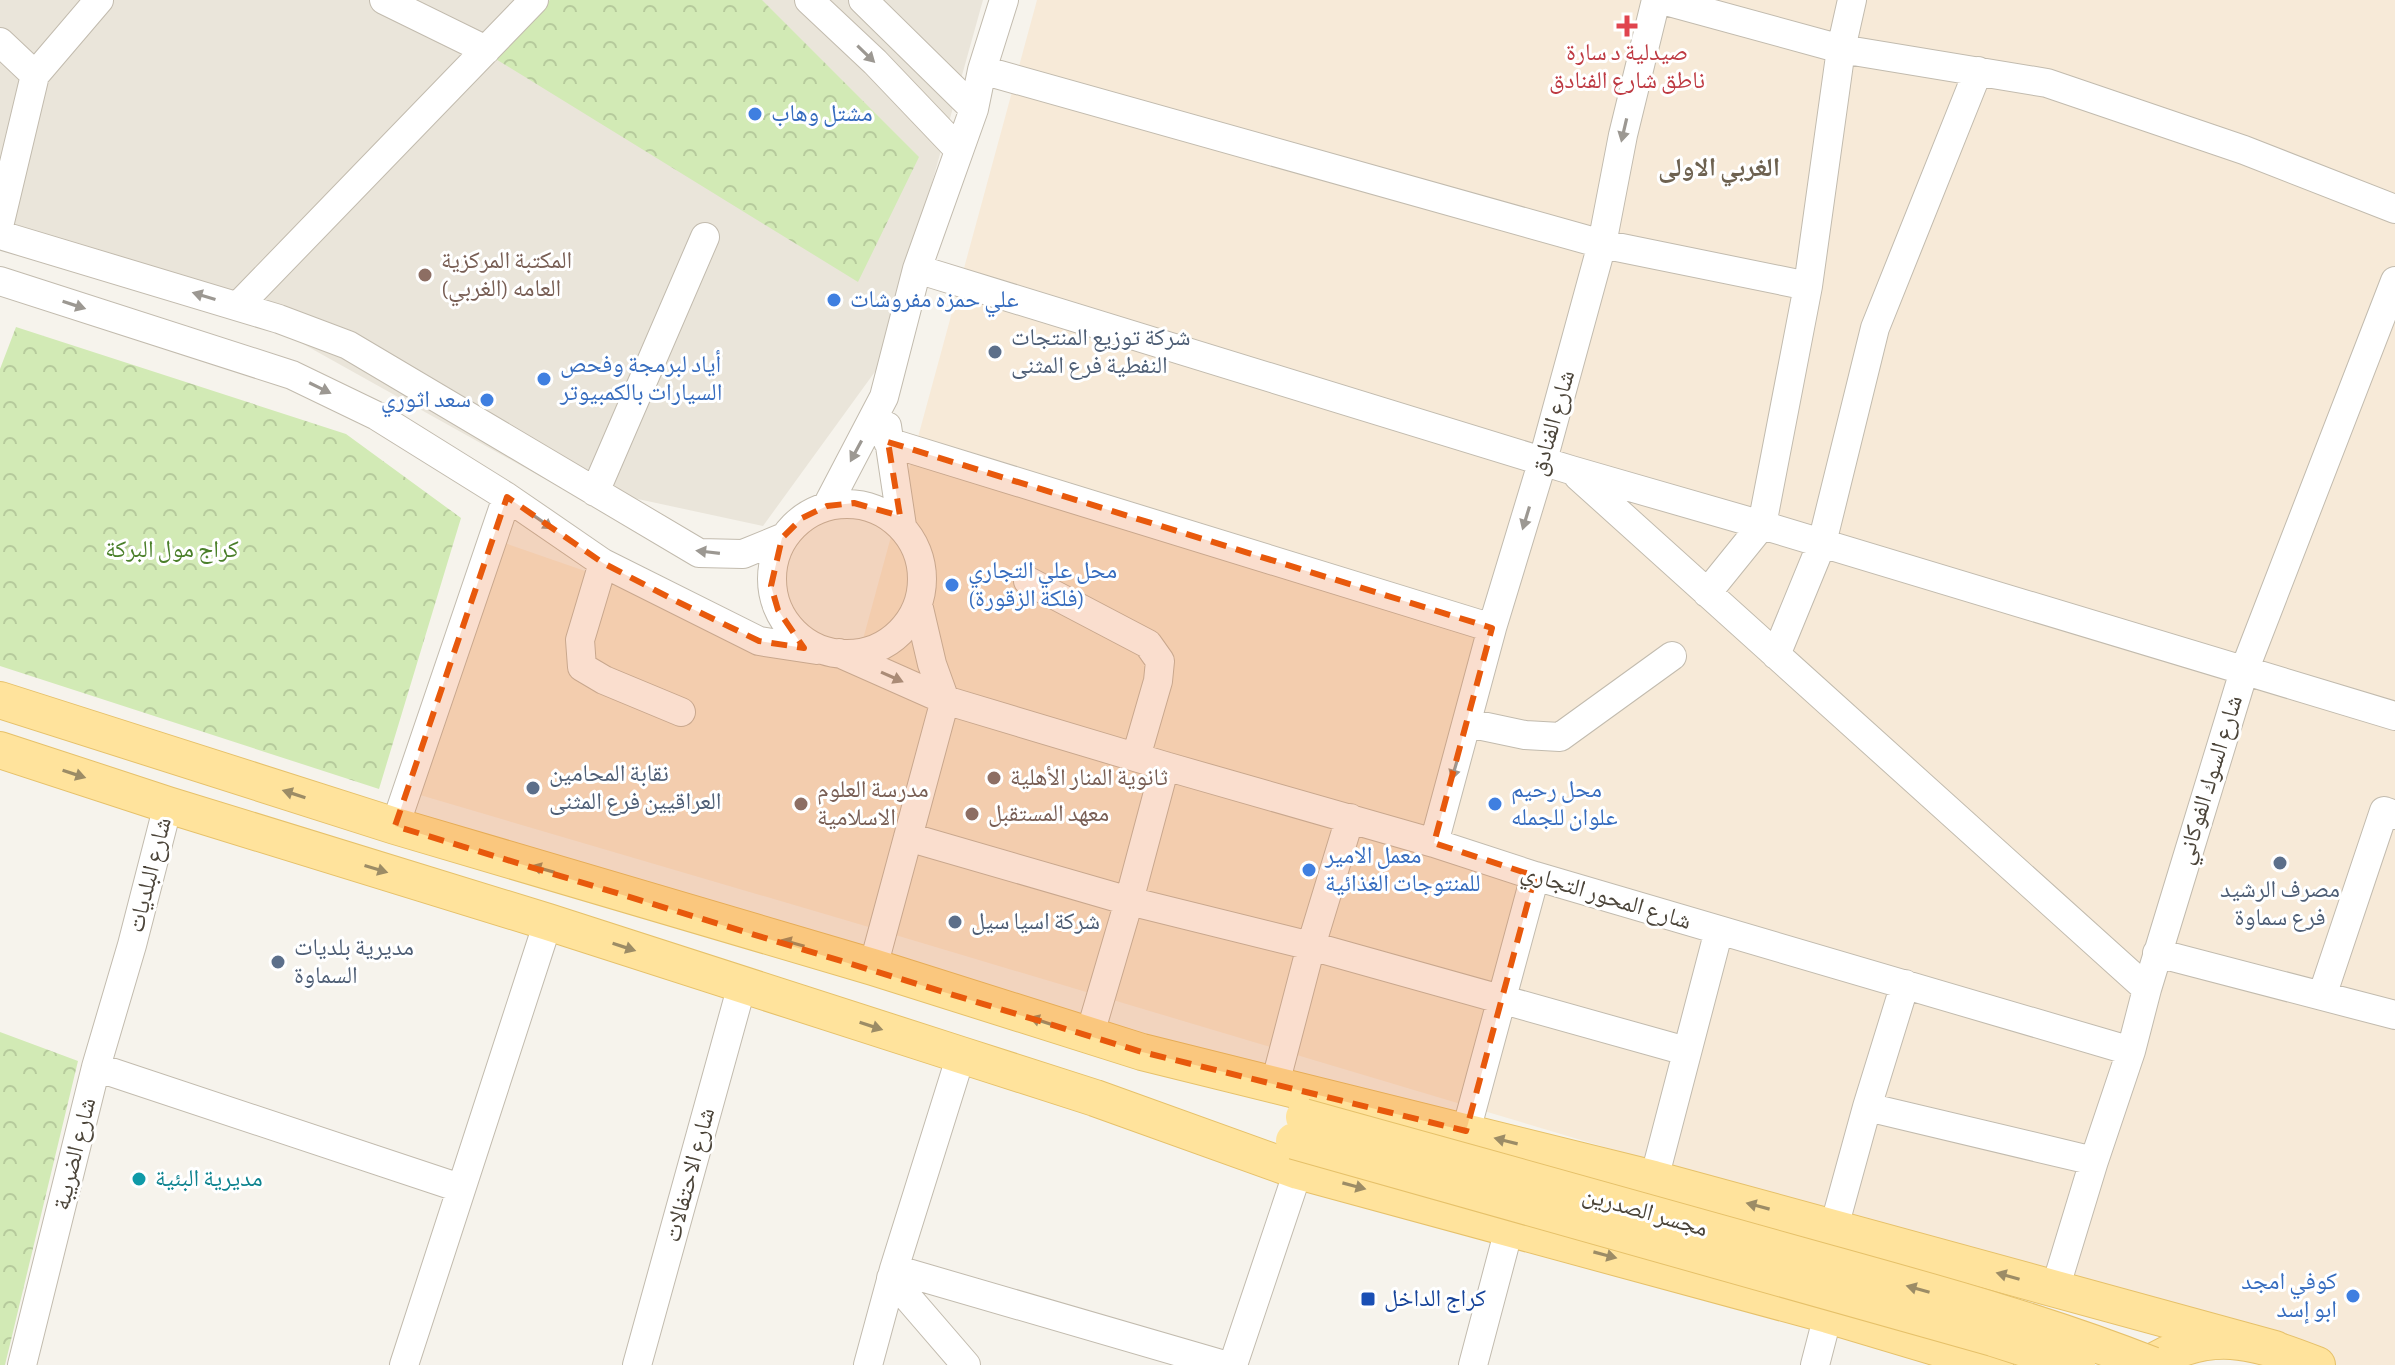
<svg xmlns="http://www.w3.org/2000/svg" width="2395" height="1365" viewBox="0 0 2395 1365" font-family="'Alegreya Sans','Noto Naskh Arabic',sans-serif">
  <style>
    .residential { fill: #eae5da }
    .commercial { fill: #f7ead8 }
    .forest { fill: url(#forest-crowns) }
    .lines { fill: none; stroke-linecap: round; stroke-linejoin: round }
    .minor-casing { stroke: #c2bbae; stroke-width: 30 }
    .major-casing { stroke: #e6c16a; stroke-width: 38 }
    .minor { stroke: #fff; stroke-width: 28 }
    .major { stroke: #ffe39c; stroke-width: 36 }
    .major-bridge-casing { stroke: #e6c16a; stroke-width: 38; stroke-linecap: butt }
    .major-bridge { stroke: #ffe39c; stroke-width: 36 }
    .oneway { fill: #9c9892 }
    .oneway2 { fill: #9c8c66 }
    .marked { fill: #e8590c; fill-opacity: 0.2; stroke: #e8590c; stroke-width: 6; stroke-dasharray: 16 10; stroke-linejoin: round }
    .health-dot { fill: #e0444e; stroke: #fff; stroke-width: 3 }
    .shop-dot { fill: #3f7fe0; stroke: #fff; stroke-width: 3 }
    .education-dot { fill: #8d6e63; stroke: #fff; stroke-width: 3 }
    .service-dot { fill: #5c6f8a; stroke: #fff; stroke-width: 3 }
    .culture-dot { fill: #0f9aa8; stroke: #fff; stroke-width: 3 }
    .transit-dot { fill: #1a4fb4; stroke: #fff; stroke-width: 3 }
    .labels { text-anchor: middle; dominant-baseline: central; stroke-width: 6; stroke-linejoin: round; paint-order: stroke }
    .health-label { font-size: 24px; fill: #be3a42; stroke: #fff }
    .shop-label { font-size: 24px; fill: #366cbe; stroke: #fff; text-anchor: start }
    .education-label { font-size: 24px; fill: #785e54; stroke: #fff; text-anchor: start }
    .service-label { font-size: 24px; fill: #4e5e75; stroke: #fff; text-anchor: start }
    .street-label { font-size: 24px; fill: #4b4439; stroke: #fff }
    .park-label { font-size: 24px; fill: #4a7f2a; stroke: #fff }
    .culture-label { font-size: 24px; fill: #0d838f; stroke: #fff; text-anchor: start }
    .transit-label { font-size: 24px; fill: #164399; stroke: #fff; text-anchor: start }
    .neighbourhood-label { font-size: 26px; font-weight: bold; fill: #6e6250; stroke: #fff }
  </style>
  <defs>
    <pattern id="forest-crowns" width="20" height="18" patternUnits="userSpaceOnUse" patternTransform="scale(2)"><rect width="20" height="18" fill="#d2eab5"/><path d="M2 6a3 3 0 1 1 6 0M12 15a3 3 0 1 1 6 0" fill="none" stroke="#b6ca9c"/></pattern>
  </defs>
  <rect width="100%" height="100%" fill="#f6f3ec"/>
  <!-- residential -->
  <path class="residential" d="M 0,0 L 983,0 L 882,362 L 763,526 L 545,479 L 210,292 L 0,227 Z"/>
  <!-- commercial -->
  <path class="commercial" d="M 1037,0 L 2395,0 L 2395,1365 L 2334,1365 L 862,925 L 420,795 L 496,540 L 856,665 Z"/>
  <!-- forest -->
  <path class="forest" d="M 550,0 L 762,0 L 919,157 L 858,282 L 494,58 Z
    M 16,327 L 346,434 L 461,518 L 379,789 L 0,666 L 0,369 Z
    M 0,1032 L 78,1061 L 5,1365 L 0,1365 Z"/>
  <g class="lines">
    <!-- minor casing -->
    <g class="minor-casing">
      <path id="minor" d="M 384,0 L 486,50
        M 809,0 L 875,62 L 958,149
        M 863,0 L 974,109
        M 1662,0 L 1841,49 L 2047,83 L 2244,150 L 2395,209
        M 0,42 L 35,75
        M 982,70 L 1602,244 L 1808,286
        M 0,222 L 35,75 L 99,0
        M 0,235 L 279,319 L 348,345 L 699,553 L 743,554 L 782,538
        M 917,269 L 1571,470 L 1762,525 L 2395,716
        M 0,281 L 292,375 L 377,416 L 507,497 L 603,563 L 759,641 L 817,650
        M 238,306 L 534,0
        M 887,426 L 902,526
        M 888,442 L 1492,628
        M 1578,476 L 2147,989
        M 595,492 L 705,237
        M772 579a75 75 0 1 1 150 0a75 75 0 1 1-150 0Z
        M 827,506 L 884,397 L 917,269 L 974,109 L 982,70 L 1004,0
        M 603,563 L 580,640 L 582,667 L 604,680 L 681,712
        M 1028,581 L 1148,644 L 1160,661 L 1158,681 L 1136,757
        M 1707,593 L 1762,525 L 1808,286 L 1841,49 L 1852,0
        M 918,604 L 932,664 L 945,700
        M 839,653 L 945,700 L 1165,766 L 1434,843 L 1535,876 L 2131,1051
        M 1776,655 L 1822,543 L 1875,328 L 1978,71
        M 1468,723 L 1525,735 L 1560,737 L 1672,656
        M 395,826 L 507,497
        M 908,837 L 1129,901 L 1311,946 L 1686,1051
        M 1434,843 L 1492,628 L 1543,460 L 1602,244 L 1623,135 L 1656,0
        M 2157,953 L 2395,1015
        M 873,967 L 945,700
        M 2322,996 L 2384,811 L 2395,815
        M 1089,1037 L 1129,901 L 1165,766
        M 96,1067 L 460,1188
        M 1275,1084 L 1311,946 L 1350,818
        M 1867,1107 L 2094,1161
        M 1466,1131 L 1535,876
        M 1654,1179 L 1719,930
        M 1834,1227 L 1867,1107 L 1905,984
        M 894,1269 L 1224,1365
        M 891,1278 L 966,1365
        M 2055,1289 L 2094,1161 L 2131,1051 L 2147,989 L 2244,671 L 2395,281
        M 22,1365 L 96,1067 L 132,945 L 168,805
        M 404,1365 L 548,922
        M 637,1365 L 742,985
        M 868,1365 L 894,1269 L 961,1055
        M 1233,1365 L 1298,1171
        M 1473,1365 L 1509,1229
        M 1815,1365 L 1828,1315"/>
    </g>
    <!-- major casing -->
    <g class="major-casing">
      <path id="major" d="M 0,700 L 395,826 L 873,967 L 1142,1052 L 1654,1179 L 2275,1349
        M 0,750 L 168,805 L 548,922 L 961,1055 L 1095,1098 L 1298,1171 L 1828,1315 L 1995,1365
        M 2148,1365 C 2209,1326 2253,1340 2317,1365"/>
    </g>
    <!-- minor -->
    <use href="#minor" class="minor"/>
    <!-- major -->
    <use href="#major" class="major"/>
    <!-- major-bridge casing -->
    <g class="major-bridge-casing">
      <path id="major-bridge" d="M 1304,1117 C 1469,1163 1634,1208 1799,1255 C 1917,1288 2038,1320 2152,1365
        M 1294,1141 L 1993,1338 L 2077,1365"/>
    </g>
    <!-- major-bridge -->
    <use href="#major-bridge" class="major-bridge"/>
  </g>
  <!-- one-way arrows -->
  <defs><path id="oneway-solid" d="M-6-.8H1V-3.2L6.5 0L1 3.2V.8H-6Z" transform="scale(2)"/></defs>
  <g class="oneway">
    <use href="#oneway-solid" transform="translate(866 54) rotate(44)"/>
    <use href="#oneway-solid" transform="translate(1624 130) rotate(103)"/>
    <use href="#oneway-solid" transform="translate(204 296) rotate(-163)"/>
    <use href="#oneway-solid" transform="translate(74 305) rotate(18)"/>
    <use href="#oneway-solid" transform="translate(320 388) rotate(26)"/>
    <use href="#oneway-solid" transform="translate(856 451) rotate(118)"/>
    <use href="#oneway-solid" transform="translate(1526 518) rotate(107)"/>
    <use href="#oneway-solid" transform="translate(543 522) rotate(35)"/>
    <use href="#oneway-solid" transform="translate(708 552) rotate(-173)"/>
    <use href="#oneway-solid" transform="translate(892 677) rotate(24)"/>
    <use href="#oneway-solid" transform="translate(1455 768) rotate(106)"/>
  </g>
  <g class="oneway2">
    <use href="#oneway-solid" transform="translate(74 774) rotate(18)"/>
    <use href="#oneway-solid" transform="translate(294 794) rotate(-162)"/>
    <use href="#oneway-solid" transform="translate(376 869) rotate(17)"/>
    <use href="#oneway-solid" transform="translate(543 869) rotate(-164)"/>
    <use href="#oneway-solid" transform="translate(793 943) rotate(-164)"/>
    <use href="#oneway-solid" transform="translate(624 947) rotate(18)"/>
    <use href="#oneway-solid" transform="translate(1041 1021) rotate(-162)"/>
    <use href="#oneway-solid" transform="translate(871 1026) rotate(18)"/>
    <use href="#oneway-solid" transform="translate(1506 1141) rotate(-166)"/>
    <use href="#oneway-solid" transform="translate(1354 1186) rotate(15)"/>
    <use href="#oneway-solid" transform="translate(1758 1206) rotate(-165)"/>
    <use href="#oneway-solid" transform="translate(1605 1255) rotate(15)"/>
    <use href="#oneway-solid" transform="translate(2008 1276) rotate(-164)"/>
    <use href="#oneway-solid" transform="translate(1918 1289) rotate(-164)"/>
  </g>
  <!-- marked area -->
  <path class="marked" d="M 888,442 L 1492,628 L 1434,843 L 1535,876 L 1466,1131 L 1142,1052 L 395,826 L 507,497 L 603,563 L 674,600 L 759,641 L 804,648 L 778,610 L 771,586 L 782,538 L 802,518 L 827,506 L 854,503 L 900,516 Z"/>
  <!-- markers -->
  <path class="health-dot" d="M1623 14h8v8h8v8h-8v8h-8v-8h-8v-8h8z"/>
  <g class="shop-dot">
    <circle cx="755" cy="114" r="8"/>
    <circle cx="834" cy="300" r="8"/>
    <circle cx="544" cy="379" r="8"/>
    <circle cx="487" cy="400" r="8"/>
    <circle cx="952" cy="585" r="8"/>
    <circle cx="1495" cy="804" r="8"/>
    <circle cx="1309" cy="870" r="8"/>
    <circle cx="2353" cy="1296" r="8"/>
  </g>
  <g class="education-dot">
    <circle cx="425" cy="275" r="8"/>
    <circle cx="994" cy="778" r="8"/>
    <circle cx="801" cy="804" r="8"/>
    <circle cx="972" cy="814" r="8"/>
  </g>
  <g class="service-dot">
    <circle cx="995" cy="352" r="8"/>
    <circle cx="533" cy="788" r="8"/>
    <circle cx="2280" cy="863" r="8"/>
    <circle cx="955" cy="922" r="8"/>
    <circle cx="278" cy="962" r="8"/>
  </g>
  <circle class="culture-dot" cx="139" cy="1179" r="8"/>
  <rect class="transit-dot" x="1360" y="1291" width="16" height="16" rx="4"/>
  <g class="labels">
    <!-- health labels -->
    <g class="health-label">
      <text x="1627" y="53">صيدلية د سارة<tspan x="1627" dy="28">ناطق شارع الفنادق</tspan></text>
    </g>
    <!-- shop labels -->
    <g class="shop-label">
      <text x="771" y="114">مشتل وهاب</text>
      <text x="850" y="300">علي حمزه مفروشات</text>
      <text x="560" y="365">أياد لبرمجة وفحص<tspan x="560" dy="28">السيارات بالكمبيوتر</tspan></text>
      <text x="471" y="400" text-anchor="end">سعد اثوري</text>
      <text x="968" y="571">محل علي التجاري<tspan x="968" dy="28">(فلكة الزقورة)</tspan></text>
      <text x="1511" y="790">محل رحيم<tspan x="1511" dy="28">علوان للجمله</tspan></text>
      <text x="1325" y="856">معمل الامير<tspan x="1325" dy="28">للمنتوجات الغذائية</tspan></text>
      <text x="2337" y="1282" text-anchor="end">كوفي امجد<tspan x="2337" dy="28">ابو إسد</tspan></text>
    </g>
    <!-- education labels -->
    <g class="education-label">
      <text x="441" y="261">المكتبة المركزية<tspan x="441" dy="28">العامه (الغربي)</tspan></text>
      <text x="1010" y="778">ثانوية المنار الأهلية</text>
      <text x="817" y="790">مدرسة العلوم<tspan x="817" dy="28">الاسلامية</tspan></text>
      <text x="988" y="814">معهد المستقبل</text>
    </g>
    <!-- service labels -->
    <g class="service-label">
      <text x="1011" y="338">شركة توزيع المنتجات<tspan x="1011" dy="28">النفطية فرع المثنى</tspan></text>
      <text x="549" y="774">نقابة المحامين<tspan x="549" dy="28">العراقيين فرع المثنى</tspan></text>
      <text x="2280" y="890" text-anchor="middle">مصرف الرشيد<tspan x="2280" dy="28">فرع سماوة</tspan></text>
      <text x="971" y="922">شركة اسيا سيل</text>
      <text x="294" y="948">مديرية بلديات<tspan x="294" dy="28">السماوة</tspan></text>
    </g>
    <!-- street labels -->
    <g class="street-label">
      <text transform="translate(1553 423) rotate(-74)">شارع الفنادق</text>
      <text transform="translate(2210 780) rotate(-73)">شارع السوك الفوكاني</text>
      <text transform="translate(150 875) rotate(-76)">شارع البلديات</text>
      <text transform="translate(1606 897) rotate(17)">شارع المحور التجاري</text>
      <text transform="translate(75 1154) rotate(-76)">شارع الضريبة</text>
      <text transform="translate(690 1175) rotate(-75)">شارع الاحتفالات</text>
      <text transform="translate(1645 1212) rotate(16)">مجسر الصدرين</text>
    </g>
    <!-- park labels -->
    <g class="park-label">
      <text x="172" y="550">كراج مول البركة</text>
    </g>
    <!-- culture labels -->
    <g class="culture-label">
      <text x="155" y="1179">مديرية البئية</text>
    </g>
    <!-- transit labels -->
    <g class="transit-label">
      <text x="1384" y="1299">كراج الداخل</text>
    </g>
    <!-- neighbourhood labels -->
    <g class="neighbourhood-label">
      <text x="1719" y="168">الغربي الاولى</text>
    </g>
  </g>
</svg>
